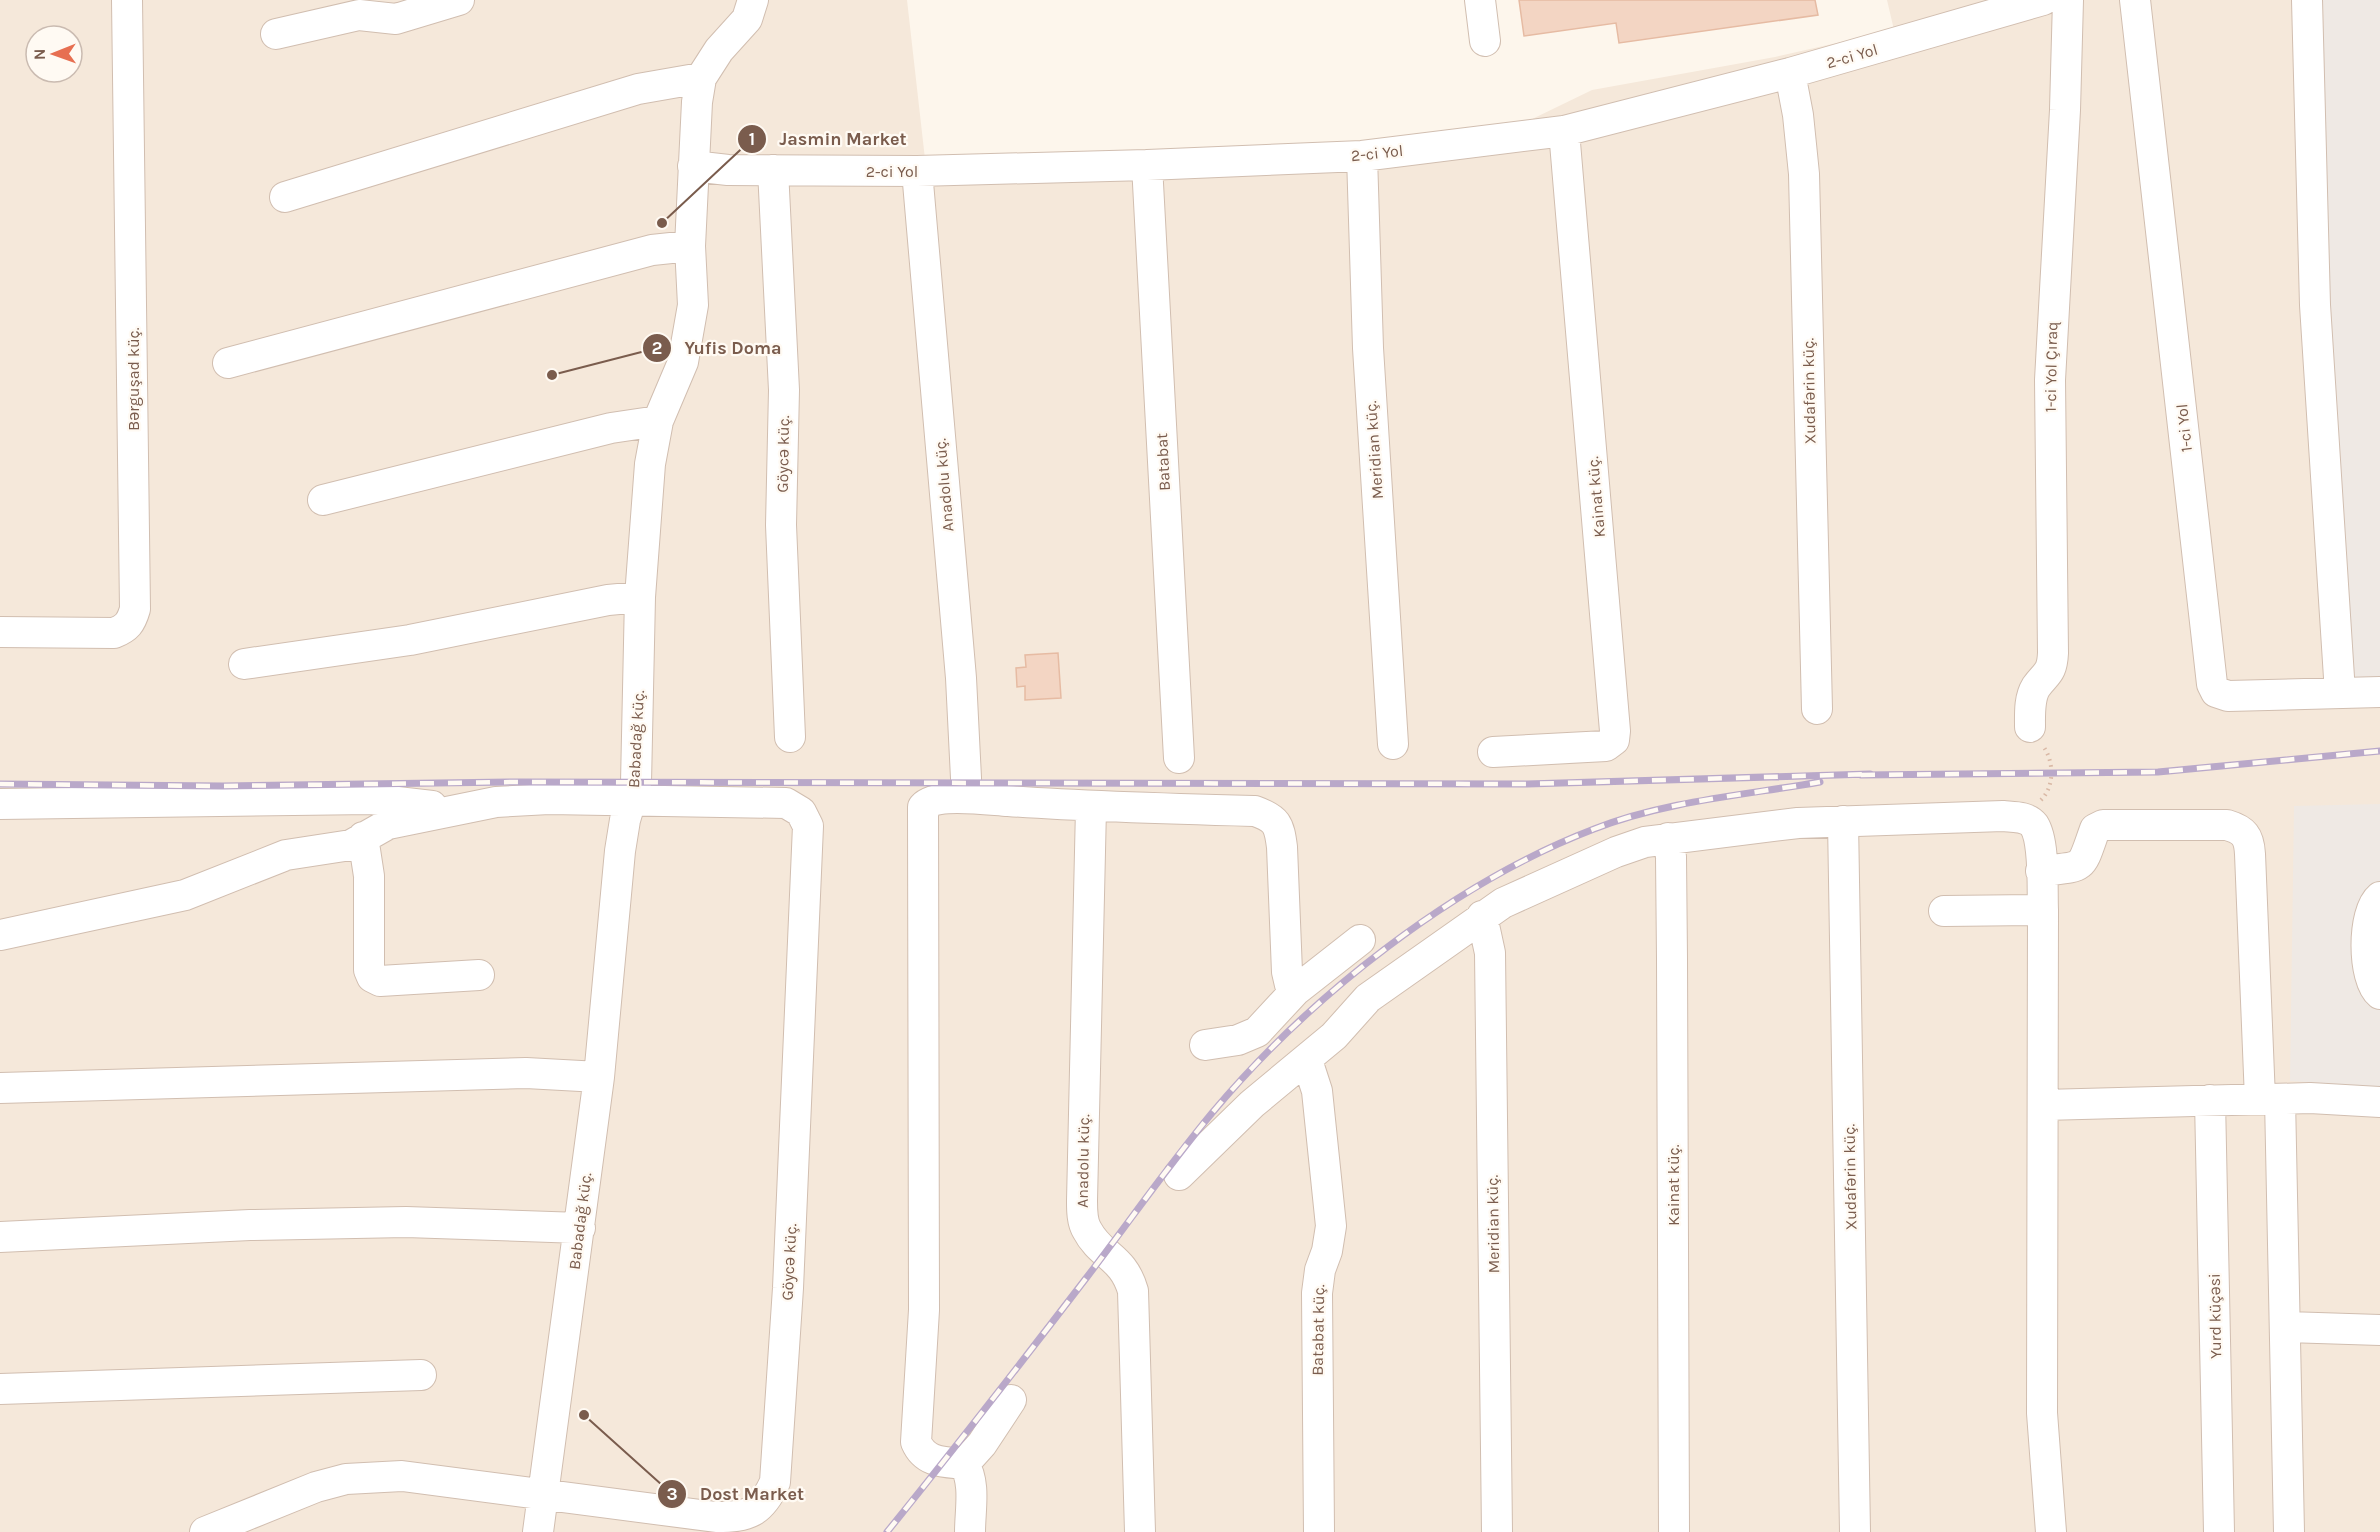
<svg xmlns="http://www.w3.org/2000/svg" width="2380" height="1532" viewBox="0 0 2380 1532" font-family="Karla,sans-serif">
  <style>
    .residential { fill: #f5e8da; fill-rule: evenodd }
    .industrial { fill: #efe9e4 }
    .building { fill: #f3d5c3; stroke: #e6bba3; stroke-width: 1.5 }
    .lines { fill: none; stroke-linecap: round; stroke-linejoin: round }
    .minor-casing { stroke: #d1beb0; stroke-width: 32 }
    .path { stroke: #d9b8a5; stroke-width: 4; stroke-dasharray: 1.5 4.5; stroke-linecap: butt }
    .minor { stroke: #fff; stroke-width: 30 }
    .rail-casing { stroke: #b9a8c9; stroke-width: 7 }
    .rail { stroke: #fffaf3; stroke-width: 4.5; stroke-dasharray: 14; stroke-linecap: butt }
    .labels { text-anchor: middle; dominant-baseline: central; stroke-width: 4.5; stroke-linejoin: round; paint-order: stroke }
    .street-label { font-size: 16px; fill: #7a5c4d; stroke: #fffaf3 }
    .leader { fill: none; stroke: #7a5c4d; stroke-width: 2 }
    .callout-dot { fill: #7a5c4d; stroke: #fffaf3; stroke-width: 2 }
    .mark-label { font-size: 18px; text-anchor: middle; font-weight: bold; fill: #fff }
    .callout-label { font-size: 18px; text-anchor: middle; font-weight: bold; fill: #7a5c4d; stroke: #fffaf3; stroke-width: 4.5; stroke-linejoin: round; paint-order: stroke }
  </style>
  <rect width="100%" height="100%" fill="#fdf6ec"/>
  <!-- residential -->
  <path class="residential" d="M 0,0 L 907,0 L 925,159 L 1320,145 L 1524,123 L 1592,90 L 1775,57 L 1894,30 L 1887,0 L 2380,0 L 2380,1532 L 0,1532 ZM 36,36 L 72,36 L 72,72 L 36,72 Z"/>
  <!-- industrial -->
  <path class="industrial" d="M 2323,0 L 2380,0 L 2380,679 L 2352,681 L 2328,255 Z
    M 2380,804 L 2380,1087 L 2290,1081 L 2294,806 Z"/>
  <!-- building -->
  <path class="building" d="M 1519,0 L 1815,0 L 1818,15 L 1619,43 L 1616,23 L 1524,36 Z
    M 1058,653 L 1061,698 L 1025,700 L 1025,686 L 1017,687 L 1016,668 L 1026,667 L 1025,655 Z"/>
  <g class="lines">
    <!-- minor casing -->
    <g class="minor-casing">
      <path id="minor" d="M 1480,0 L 1485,41
        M 2135,0 L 2212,684 L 2216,692 L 2228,696 L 2380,692
        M 2307,0 L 2315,305 L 2340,693
        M 276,34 L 359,15 L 396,19 L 459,0
        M 1790,73 L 1798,115 L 1804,174 L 1817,709
        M 1362,156 L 1368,348 L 1393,744
        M 1147,165 L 1179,758
        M 693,166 L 728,170 L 917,171 L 1147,165 L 1362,156 L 1564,131 L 1790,73 L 2043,0
        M 773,170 L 784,390 L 781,525 L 790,737
        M 917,171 L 961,678 L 967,798
        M 285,197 L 638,89 L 701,78
        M 228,363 L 652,250 L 690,246
        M 323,500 L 611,428 L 658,421
        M 0,632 L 114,633 C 127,628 131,623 135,609 L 127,0
        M 244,664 L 410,640 L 608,600 L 640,597
        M 2030,727 C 2030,714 2029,698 2036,687 C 2046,673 2052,674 2053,653 L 2050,380 L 2065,110 L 2068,0
        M 1493,752 L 1606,746 L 1614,740 L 1615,731 L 1564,131
        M 0,804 L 371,799 L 432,806
        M 1091,808 L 1082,1201 C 1082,1210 1082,1222 1087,1230 C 1101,1257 1123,1256 1133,1291 L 1140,1532
        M 1843,821 L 1855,1532
        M 363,837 L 369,876 L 369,970 L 372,977 L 380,981 L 479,975
        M 1668,838 L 1671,857 L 1672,959 L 1674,1532
        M 2041,871 C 2086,866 2080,871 2095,829 L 2103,825 L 2227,825 C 2244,830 2249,836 2250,854 L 2260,1099
        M 2380,897 C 2362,912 2362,979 2380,994
        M 1944,911 L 2043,910
        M 1482,916 L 1490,953 L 1497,1532
        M 0,935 L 185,895 L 286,855 L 351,845 L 388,824 L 496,802 L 549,799 L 786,803 L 801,812 L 808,826 L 788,1288 L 775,1482 C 761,1513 748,1517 716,1517 L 402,1476 L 346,1479 L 316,1487 L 205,1532
        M 1205,1045 L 1238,1040 L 1257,1032 L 1295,991 L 1360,940
        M 1307,1060 L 1317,1091 L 1331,1226 L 1327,1251 L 1320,1270 L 1317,1293 L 1319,1532
        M 0,1088 L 526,1073 L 599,1077
        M 2280,1099 L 2289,1532
        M 2210,1100 L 2219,1532
        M 2044,1105 L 2310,1098 L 2380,1102
        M 1179,1175 L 1252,1104 L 1334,1036 L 1368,998 L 1503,903 L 1616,852 L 1645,842 L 1798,823 L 2003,816 C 2013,817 2027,816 2034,825 C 2045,842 2042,889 2043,910 L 2042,1413 L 2051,1532
        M 0,1237 L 250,1225 L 406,1222 L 580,1228
        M 2287,1327 L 2380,1330
        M 0,1389 L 421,1375
        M 964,1464 C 944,1462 925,1463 916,1442 L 924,1310 L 923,807 C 936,792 989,800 1008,801 C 1090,807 1173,809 1255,811 C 1277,819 1279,824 1282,847 L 1287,972 L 1290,985 L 1295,991
        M 964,1464 L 982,1444 L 1011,1400
        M 964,1464 C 976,1483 970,1510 970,1532
        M 538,1532 L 599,1077 L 620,851 L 625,820 L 636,783 L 640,597 L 650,464 L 658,421 L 683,362 L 693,305 L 690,246 L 697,102 L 701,78 L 719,50 L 747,19 L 753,0"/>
    </g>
    <!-- path -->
    <path class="path" d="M 2041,800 C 2055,786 2054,761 2043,746"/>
    <!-- minor -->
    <use href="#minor" class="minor"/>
    <!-- rail casing -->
    <g class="rail-casing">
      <path id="rail" d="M 1861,775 L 2158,772 L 2380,751
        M 0,784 L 223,786 L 517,782 L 1527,784 L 1870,774
        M 887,1532 C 955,1448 1021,1363 1087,1277 C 1129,1222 1168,1166 1212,1113 C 1309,997 1453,883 1594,829 C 1665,801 1745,795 1820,782"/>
    </g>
    <!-- rail -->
    <use href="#rail" class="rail"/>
  </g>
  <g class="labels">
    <!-- street labels -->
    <g class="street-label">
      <text transform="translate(1852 56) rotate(-16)">2-ci Yol</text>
      <text transform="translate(1377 153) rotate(-6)">2-ci Yol</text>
      <text x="892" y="171">2-ci Yol</text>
      <text transform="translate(2051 367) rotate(-89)">1-ci Yol Çıraq</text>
      <text transform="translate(133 379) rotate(-90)">Bərguşad küç.</text>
      <text transform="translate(1809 391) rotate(-91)">Xudafərin küç.</text>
      <text transform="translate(2184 428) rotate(-96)">1-ci Yol</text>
      <text transform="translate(1374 450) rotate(-94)">Meridian küç.</text>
      <text transform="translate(783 454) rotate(-89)">Göycə küç.</text>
      <text transform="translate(1163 462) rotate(-93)">Batabat</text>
      <text transform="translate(944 485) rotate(-95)">Anadolu küç.</text>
      <text transform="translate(1596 497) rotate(-95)">Kainat küç.</text>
      <text transform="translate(636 739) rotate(-87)">Babadağ küç.</text>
      <text transform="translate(1083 1161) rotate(-89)">Anadolu küç.</text>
      <text transform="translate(1850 1177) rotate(-91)">Xudafərin küç.</text>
      <text transform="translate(1673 1185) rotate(-90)">Kainat küç.</text>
      <text transform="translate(580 1221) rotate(-83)">Babadağ küç.</text>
      <text transform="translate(1493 1224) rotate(-91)">Meridian küç.</text>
      <text transform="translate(789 1262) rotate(-87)">Göycə küç.</text>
      <text transform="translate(2215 1316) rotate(-91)">Yurd küçəsi</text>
      <text transform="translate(1318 1330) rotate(-89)">Batabat küç.</text>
    </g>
  </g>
  <!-- callouts -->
  <path class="leader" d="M662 223L752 139M552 375L657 348M584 1415L672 1494"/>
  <g class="callout-dot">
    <circle cx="662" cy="223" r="6"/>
    <circle cx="552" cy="375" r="6"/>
    <circle cx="584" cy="1415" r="6"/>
    <circle cx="752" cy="139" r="15"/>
    <circle cx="657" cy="348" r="15"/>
    <circle cx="672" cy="1494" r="15"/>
  </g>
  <g class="mark-label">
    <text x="752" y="145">1</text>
    <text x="657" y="354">2</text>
    <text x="672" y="1500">3</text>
  </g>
  <g class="callout-label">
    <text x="843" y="145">Jasmin Market</text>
    <text x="733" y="354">Yufis Doma</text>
    <text x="752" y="1500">Dost Market</text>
  </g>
  <!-- north arrow -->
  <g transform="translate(54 54) rotate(269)"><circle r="28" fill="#fffaf3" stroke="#cabbb1" stroke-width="1.5"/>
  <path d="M0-4.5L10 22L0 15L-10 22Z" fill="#e76f51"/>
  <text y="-9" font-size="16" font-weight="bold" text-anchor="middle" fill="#7a5c4d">N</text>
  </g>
</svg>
